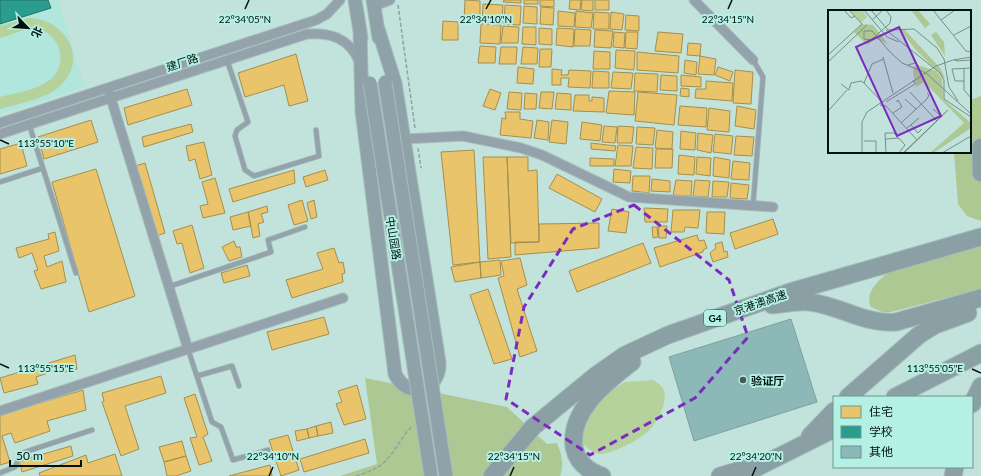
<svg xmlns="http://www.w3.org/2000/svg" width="981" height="476" viewBox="0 0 981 476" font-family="Lato,'Noto Sans SC',sans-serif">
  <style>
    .built { fill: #b0e6db }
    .green { fill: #b5d19c }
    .forest { fill: #adc893 }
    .homes { fill: #e9c46a; stroke: #a38f4f }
    .schools { fill: #2a9d8f; stroke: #1d7369 }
    .building { fill: #8cb9b7; stroke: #839e9c }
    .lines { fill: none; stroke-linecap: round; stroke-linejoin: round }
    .service-casing { stroke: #a5bfba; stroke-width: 6 }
    .minor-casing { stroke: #a5bfba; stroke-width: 11 }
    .secondary-casing { stroke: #a5bfba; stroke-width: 15 }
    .motorway-casing { stroke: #a5bfba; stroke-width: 19 }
    .path { stroke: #8fa1a1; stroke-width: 1.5; stroke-dasharray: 4 2; stroke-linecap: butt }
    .service { stroke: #94a3ab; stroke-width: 4.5 }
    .minor { stroke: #94a3ab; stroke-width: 9 }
    .secondary { stroke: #8fa2a9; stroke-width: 13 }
    .motorway { stroke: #8ba0a4; stroke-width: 17 }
    .secondary-bridge-casing { stroke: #a5bfba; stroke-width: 15; stroke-linecap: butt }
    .secondary-bridge { stroke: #8fa2a9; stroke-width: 13 }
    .marked { fill: none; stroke: #7b2cbf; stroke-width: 3; stroke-dasharray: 8 5; stroke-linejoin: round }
    .ticks { fill: none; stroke: #00120f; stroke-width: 1.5 }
    .poi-dot { fill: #445b57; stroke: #b5f0e4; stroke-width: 1.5 }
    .labels { text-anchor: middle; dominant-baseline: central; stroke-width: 4; stroke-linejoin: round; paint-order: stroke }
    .shield { fill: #b5f0e4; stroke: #36554f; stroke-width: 1 }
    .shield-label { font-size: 10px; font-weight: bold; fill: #00120f }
    .street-label { font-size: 11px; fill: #00120f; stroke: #b5f0e4 }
    .poi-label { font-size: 11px; font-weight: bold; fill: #00120f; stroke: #b5f0e4; text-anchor: start }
    .inset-road { fill: none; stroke: #748f8a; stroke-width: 1 }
    .view { fill: #7b2cbf; fill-opacity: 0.15; stroke: #7b2cbf; stroke-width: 2 }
    .inset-edge { fill: none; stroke: #00120f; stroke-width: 2 }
    .ticks-label { font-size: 10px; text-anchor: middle; fill: #00120f; stroke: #b5f0e4; stroke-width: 4; stroke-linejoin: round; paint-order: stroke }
  </style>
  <rect width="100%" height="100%" fill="#c2e3dc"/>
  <!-- built -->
  <path class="built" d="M 0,0 L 58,0 L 85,87 L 0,114 Z"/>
  <!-- green -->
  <path class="green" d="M 29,18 C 66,19 89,59 60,86 C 47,99 17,104 0,109 L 0,97 C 16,93 39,90 52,78 C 69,62 59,32 36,29 C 24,28 11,35 0,38 L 0,26 Z
    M 653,380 C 656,382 660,384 662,387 C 670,398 659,418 652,427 C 645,437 613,454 601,454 C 592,453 585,447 581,441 L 583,420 L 598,399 L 625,382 Z"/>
  <!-- forest -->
  <path class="forest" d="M 981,96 L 981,221 L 967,216 L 958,204 L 954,152 L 970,152 L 970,100 Z
    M 981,240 L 981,289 L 891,312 L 882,312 L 871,307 C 864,294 878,280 888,273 Z
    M 365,378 L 507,407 L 547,444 L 557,443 C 562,455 564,464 560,476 L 340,476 L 377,464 Z"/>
  <!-- homes -->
  <path class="homes" d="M 465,0 L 480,1 L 480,19 L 464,20 Z
    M 504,0 L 521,0 L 521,3 L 503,2 Z
    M 524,0 L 538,0 L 538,4 L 524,4 Z
    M 540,0 L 554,0 L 554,7 L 540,6 Z
    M 570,0 L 581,0 L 580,10 L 569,9 Z
    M 582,0 L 593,0 L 593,11 L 581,10 Z
    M 595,0 L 609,0 L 609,10 L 595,10 Z
    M 483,4 L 503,5 L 502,23 L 482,23 Z
    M 505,5 L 521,6 L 520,25 L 504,24 Z
    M 524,6 L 537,7 L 537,24 L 523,23 Z
    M 541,7 L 554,8 L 553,25 L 540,24 Z
    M 558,11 L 575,13 L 574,27 L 558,26 Z
    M 576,11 L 593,13 L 591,28 L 575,27 Z
    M 594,12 L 609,13 L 609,29 L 593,29 Z
    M 611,12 L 624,14 L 622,30 L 610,29 Z
    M 626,15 L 639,16 L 639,31 L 625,30 Z
    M 443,21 L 458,22 L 458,40 L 442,40 Z
    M 481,24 L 501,25 L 500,44 L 480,43 Z
    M 503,26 L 519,27 L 518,43 L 501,43 Z
    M 523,27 L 536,27 L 536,45 L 522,44 Z
    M 539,28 L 552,29 L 552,45 L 539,44 Z
    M 557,28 L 574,29 L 573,47 L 556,45 Z
    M 575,29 L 591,30 L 590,46 L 574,46 Z
    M 595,30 L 613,31 L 611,48 L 594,47 Z
    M 614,32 L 625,33 L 624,48 L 613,47 Z
    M 626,32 L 638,32 L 637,49 L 625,48 Z
    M 658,32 L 683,34 L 681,53 L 655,51 Z
    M 688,43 L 701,44 L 700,56 L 687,55 Z
    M 480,46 L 496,47 L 495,63 L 478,63 Z
    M 501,47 L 517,47 L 516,64 L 499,64 Z
    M 523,47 L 538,48 L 537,64 L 521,64 Z
    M 540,49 L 552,49 L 551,67 L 539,67 Z
    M 616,50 L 635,51 L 634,70 L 615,68 Z
    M 594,51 L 610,52 L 610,69 L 593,69 Z
    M 637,52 L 679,56 L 678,73 L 637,70 Z
    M 296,54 L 308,101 L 289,106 L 284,85 L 245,97 L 238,73 Z
    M 700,56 L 716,59 L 714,75 L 698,74 Z
    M 685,60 L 697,62 L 696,75 L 684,73 Z
    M 518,67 L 534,69 L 533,84 L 517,83 Z
    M 718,67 L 733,72 L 730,81 L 715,75 Z
    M 552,69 L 562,70 L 561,75 L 568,75 L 569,70 L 591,71 L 590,88 L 568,87 L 569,78 L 561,78 L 561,85 L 552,85 Z
    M 735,70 L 753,72 L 751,104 L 733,103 Z
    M 593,71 L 609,72 L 609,88 L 592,88 Z
    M 613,72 L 633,73 L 631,89 L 611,88 Z
    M 635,73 L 658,74 L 657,92 L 634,91 Z
    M 661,75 L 677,76 L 677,91 L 660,90 Z
    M 681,75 L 701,77 L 701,87 L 681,86 Z
    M 706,81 L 733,83 L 732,101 L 695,98 L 696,89 L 706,89 Z
    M 681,88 L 689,89 L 689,97 L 680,96 Z
    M 187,89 L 192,105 L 128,125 L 124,108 Z
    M 490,89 L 501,93 L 495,110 L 483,106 Z
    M 609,91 L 635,92 L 634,115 L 606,113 Z
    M 509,92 L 522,93 L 521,110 L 507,109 Z
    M 541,92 L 554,92 L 552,109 L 539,108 Z
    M 638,92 L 677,95 L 674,125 L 635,121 Z
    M 525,93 L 537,94 L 536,109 L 524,109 Z
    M 557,93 L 571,94 L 571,110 L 555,109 Z
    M 575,95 L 589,95 L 589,101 L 592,101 L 592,97 L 604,98 L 604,112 L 573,111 Z
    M 680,106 L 707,108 L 706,127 L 678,125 Z
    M 737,106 L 756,110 L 754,129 L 735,126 Z
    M 709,108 L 730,111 L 729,132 L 707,130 Z
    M 505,112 L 520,112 L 520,119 L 533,121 L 531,138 L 500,135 L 502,118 L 506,119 Z
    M 91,120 L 98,142 L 44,159 L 38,137 Z
    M 537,120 L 549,122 L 548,140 L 534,138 Z
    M 552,120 L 568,122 L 566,144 L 549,142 Z
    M 582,122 L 602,125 L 600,141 L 580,139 Z
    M 191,124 L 193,132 L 144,147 L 142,137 Z
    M 604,126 L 617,127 L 615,143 L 602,142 Z
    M 618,126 L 634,127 L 632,143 L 617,143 Z
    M 637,127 L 655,128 L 653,145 L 636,144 Z
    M 657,130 L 673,132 L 672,149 L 655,148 Z
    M 681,131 L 696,133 L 695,150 L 680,149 Z
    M 698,133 L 713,135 L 711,153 L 697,150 Z
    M 715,134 L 733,136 L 731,154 L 713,152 Z
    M 736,136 L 754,137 L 752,156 L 734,155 Z
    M 204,142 L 212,175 L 200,179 L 195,159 L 189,161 L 186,146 Z
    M 21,143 L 27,166 L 0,174 L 0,149 Z
    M 591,143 L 616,146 L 615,151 L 591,149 Z
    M 618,145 L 633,146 L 631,166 L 615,166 Z
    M 636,147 L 653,148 L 652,169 L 633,168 Z
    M 656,149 L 673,149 L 672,168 L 655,168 Z
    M 474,150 L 480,262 L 453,265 L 441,152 Z
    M 679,155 L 695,157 L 694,175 L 678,174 Z
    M 483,157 L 507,157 L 511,257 L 488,259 Z
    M 507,157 L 528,157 L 528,171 L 537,170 L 539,242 L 511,243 Z
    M 697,157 L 711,158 L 710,176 L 696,174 Z
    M 714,157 L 730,160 L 729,178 L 713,176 Z
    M 590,158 L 614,159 L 614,166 L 590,166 Z
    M 733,161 L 750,163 L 749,180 L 731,179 Z
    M 145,163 L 165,233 L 153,237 L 132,167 Z
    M 96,169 L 135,296 L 89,312 L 52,182 Z
    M 614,169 L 631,171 L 630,183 L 613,182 Z
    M 294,170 L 295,183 L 233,202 L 229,189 Z
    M 325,170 L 328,180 L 306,187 L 303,177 Z
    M 557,174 L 602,199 L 595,212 L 549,188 Z
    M 633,176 L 650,176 L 649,193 L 632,191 Z
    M 215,178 L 225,213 L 203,218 L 200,206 L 208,204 L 202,182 Z
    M 652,179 L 670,181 L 670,192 L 651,191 Z
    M 676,180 L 692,181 L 691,196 L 673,195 Z
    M 695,180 L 710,181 L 708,197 L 693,196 Z
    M 713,181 L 729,182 L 727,197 L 712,197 Z
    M 731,183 L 749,185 L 747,199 L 730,198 Z
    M 302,200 L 308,221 L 294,225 L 288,205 Z
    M 314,200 L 317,217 L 311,219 L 307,203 Z
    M 267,206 L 268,212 L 261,214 L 264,222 L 258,224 L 260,236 L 253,238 L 248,212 Z
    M 644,208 L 668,209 L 667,222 L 645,222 Z
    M 612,209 L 629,212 L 626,233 L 608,231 Z
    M 673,210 L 700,210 L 698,228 L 685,227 L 684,232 L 671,232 Z
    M 248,212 L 251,226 L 233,230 L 230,217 Z
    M 707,212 L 725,212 L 724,234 L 706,233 Z
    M 773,219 L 778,234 L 735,249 L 730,233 Z
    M 599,223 L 599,248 L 515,255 L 515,242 L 539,242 L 539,224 Z
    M 192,225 L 204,268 L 190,273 L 182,243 L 177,244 L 173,231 Z
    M 658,226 L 667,226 L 666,238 L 659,238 Z
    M 652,227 L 657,227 L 658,237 L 653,238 Z
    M 55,232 L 59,251 L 44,256 L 47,267 L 62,261 L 66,282 L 41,289 L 34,271 L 38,270 L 32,253 L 19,258 L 16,248 L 49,239 L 48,234 Z
    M 697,235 L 699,241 L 704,240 L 707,248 L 703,250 L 703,252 L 660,267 L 654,248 Z
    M 234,241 L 236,247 L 240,247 L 242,257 L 229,261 L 222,247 Z
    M 722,242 L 724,252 L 727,251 L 728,257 L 713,262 L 710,253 L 716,248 L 715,244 Z
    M 643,243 L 651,263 L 577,292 L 569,271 Z
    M 334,248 L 339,263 L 343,262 L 345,273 L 342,274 L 343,282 L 292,298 L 286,280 L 323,269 L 317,253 Z
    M 520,258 L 527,285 L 517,289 L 537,351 L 520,357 L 498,278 L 504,276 L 501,261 Z
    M 500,260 L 501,275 L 481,278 L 480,262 Z
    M 480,262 L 481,278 L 455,282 L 451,267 Z
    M 247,265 L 250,276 L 224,283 L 221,273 Z
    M 488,289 L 512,359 L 494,364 L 470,295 Z
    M 324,317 L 329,334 L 272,350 L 267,332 Z
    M 75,355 L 77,369 L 61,373 L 60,369 L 36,377 L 38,384 L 4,393 L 0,378 Z
    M 161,376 L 166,393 L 125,406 L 139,449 L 121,456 L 102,402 L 104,401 L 102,393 Z
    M 357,385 L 366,419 L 344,425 L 336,404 L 342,402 L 338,391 Z
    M 83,390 L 86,410 L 47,421 L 50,431 L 15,443 L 11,433 L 2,436 L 10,462 L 0,465 L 0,415 Z
    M 195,394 L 208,434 L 203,437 L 212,461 L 199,465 L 190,438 L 197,437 L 184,398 Z
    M 331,422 L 333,433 L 318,436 L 316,426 Z
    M 316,426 L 318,436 L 309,438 L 307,429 Z
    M 307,429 L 309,438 L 297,441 L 295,431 Z
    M 288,435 L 299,470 L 281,476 L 269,440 Z
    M 365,439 L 369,453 L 304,472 L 300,459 Z
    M 182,441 L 186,456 L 164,462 L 159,447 Z
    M 71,446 L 73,456 L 22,472 L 19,461 Z
    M 115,454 L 122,476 L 40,476 L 39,473 L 86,455 L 88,463 Z
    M 186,456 L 191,471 L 176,476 L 167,476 L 164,462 Z
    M 270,465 L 272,476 L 229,476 Z"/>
  <!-- schools -->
  <path class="schools" d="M 0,0 L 48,0 L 51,8 L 0,24 Z"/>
  <!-- building -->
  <path class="building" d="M 791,319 L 817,402 L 694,441 L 669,357 Z"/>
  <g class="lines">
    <!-- service casing -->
    <g class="service-casing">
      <path id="service" d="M 227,60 L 248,122 L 237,130 L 235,136 L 245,170 L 254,176 L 319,156 L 316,130
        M 29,124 L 76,273
        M 0,182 L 43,168
        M 753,206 L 763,77 L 753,60
        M 168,287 L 271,252 L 268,240 L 305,227
        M 188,349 L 212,422 L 221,427 L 233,460 L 268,450
        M 197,376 L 232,366 L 239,386
        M 0,473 L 15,467 L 22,453 L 92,430"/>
    </g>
    <!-- minor casing -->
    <g class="minor-casing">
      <path id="minor" d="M 694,0 L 753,60
        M 374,6 L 390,0
        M 109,92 L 188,349
        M 0,123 L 316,20 L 327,14 L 340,0
        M 0,134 L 307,34 C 330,32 349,38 359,61
        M 404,139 L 463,136 L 521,148 L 542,155 L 629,197 L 773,207
        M 0,411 L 343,298"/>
    </g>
    <!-- secondary casing -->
    <g class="secondary-casing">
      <path id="secondary" d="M 355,0 L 361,38
        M 373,0 L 379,38
        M 360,30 L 362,111 L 395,374 C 407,400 441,391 439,362 L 395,83 L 378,29"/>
    </g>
    <!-- motorway casing -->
    <g class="motorway-casing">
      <path id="motorway" d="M 981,147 L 981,173
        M 772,305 C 784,304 797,301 809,302 C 839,305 865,325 896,322 L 981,298
        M 848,397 L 919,335 L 935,325 L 968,313
        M 895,397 L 981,353
        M 972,404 L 981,386
        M 810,436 L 834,411
        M 492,476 L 533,427 L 595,376 L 625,355 L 668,335 L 790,292 L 981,237
        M 602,476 C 588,471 577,463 574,447 C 569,410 607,382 632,362
        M 720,476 L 751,467
        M 740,476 L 834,429
        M 953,476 L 955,467"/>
    </g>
    <!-- path -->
    <path class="path" d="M 398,5 L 415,128
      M 418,148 L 421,168
      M 356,476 C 362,474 370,472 376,468 C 392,460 400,438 412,426"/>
    <!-- service -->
    <use href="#service" class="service"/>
    <!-- minor -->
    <use href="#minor" class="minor"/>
    <!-- secondary -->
    <use href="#secondary" class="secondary"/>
    <!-- motorway -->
    <use href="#motorway" class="motorway"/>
    <!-- secondary-bridge casing -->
    <g class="secondary-bridge-casing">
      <path id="secondary-bridge" d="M 385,82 L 446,476
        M 370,83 L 431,476"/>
    </g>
    <!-- secondary-bridge -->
    <use href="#secondary-bridge" class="secondary-bridge"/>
  </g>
  <!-- marked area -->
  <path class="marked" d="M 634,205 L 729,280 L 748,337 L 695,398 L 590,455 L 506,399 L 524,307 L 573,229 Z"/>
  <!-- ticks -->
  <path class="ticks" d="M 245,9 L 249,0M 486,9 L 491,0M 728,9 L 732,0M 0,140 L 9,144M 0,364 L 9,368M 972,369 L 981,373M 269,476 L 273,467M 510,476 L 514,467M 752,476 L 756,467"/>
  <!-- markers -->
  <circle class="poi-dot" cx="743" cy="380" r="4"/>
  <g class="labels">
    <!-- shield labels -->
    <rect class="shield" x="704" y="310" width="22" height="16" rx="3"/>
    <g class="shield-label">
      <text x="715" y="318">G4</text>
    </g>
    <!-- street labels -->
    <g class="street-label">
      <text transform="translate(182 62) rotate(-18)">建厂路</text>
      <text transform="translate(394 238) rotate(81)">中山园路</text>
      <text transform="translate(760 302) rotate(-19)">京港澳高速</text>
    </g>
    <!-- poi labels -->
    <g class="poi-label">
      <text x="751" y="380">验证厅</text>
    </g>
  </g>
  <!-- overview -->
  <g transform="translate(828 10)">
    <rect width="143" height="143" fill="#c2e3dc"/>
    <path d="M 22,0 L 34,0 L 39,7 L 33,13 Z" fill="#b5d19c"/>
    <path d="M 83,0 L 90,0 L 102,14 L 97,18 ZM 34,14 L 45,15 L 60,34 L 48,29 L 39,35 L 26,22 ZM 76,19 L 113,59 L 117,69 L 87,39 L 73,21 ZM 108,22 L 116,32 L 117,46 L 103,25 ZM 89,55 L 108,61 L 114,68 L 115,89 L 143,113 L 143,118 L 105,143 L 102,143 L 136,113 L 96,72 L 88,77 L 85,63 L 86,57 Z" fill="#adc893"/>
    <path class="inset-road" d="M 16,0 L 23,8 L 27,6M 36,0 L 59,27 L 71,32M 43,0 L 60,20 L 86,19 L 109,38 L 116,49 L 121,77 L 130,91M 58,0 L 63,7 L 62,13 L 60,15 L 44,29 L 43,30 L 36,29 L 36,21 L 44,21 L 45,22 L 62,42 L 74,53 L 98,63 L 143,104M 105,0 L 138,41 L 143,42M 44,10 L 55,0M 113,10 L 127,0M 58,20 L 112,63 L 116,70 L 116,89 L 143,107M 126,25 L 143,16M 0,45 L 34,14 L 21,0M 55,47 L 65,83M 126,49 L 128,51 L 143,50M 0,52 L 39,15M 80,55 L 87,53 L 83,42M 136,59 L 136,80 L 143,88M 136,71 L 127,71 L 124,59 L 143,58M 13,74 L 21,80 L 23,73 L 33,71 L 36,73M 82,82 L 109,111M 77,89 L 88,99M 54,92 L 36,73 L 44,54 L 56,49M 58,92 L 87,74 L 85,70M 52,95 L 58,96 L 89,130M 105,99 L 114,107M 1,100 L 19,80M 65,103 L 74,97 L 70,90 L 68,92M 73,113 L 99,89 L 101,85 L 99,83M 83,115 L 90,123 L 94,119M 79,118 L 91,108M 57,129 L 71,128M 36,131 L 48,131 L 48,143M 34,143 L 34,112 L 39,102 L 108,56 L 125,50 L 143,47M 58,143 L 57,123 L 66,123 L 77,135 L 71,143M 75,143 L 120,100 L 76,143M 114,143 L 143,126"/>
    <path class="view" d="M 71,17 L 113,106 L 69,126 L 28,37 Z"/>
    <rect width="143" height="143" class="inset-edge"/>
  </g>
  <g class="ticks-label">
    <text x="245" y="23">22°34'05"N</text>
    <text x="486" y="23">22°34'10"N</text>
    <text x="728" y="23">22°34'15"N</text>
    <text x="46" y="147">113°55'10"E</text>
    <text x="46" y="372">113°55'15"E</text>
    <text x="935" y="372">113°55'05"E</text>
    <text x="273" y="460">22°34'10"N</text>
    <text x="514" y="460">22°34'15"N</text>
    <text x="756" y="460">22°34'20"N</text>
  </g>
  <!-- legend -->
  <rect x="833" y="396" width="140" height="72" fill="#b5f0e4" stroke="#6d978f"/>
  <rect x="841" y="406" width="20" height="12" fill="#e9c46a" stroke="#6d978f"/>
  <text x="869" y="416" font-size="12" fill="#00120f">住宅</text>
  <rect x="841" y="426" width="20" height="12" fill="#2a9d8f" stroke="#6d978f"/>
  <text x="869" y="436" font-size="12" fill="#00120f">学校</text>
  <rect x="841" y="446" width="20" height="12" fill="#8cb9b7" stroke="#6d978f"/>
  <text x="869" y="456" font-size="12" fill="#00120f">其他</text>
  <!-- north arrow -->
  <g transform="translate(28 28) rotate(115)" stroke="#b5f0e4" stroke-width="3" paint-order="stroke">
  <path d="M0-3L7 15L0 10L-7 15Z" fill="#00120f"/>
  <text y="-6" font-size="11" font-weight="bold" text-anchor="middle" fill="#00120f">北</text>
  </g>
  <!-- scale -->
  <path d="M10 460v6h71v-6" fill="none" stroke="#00120f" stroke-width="2"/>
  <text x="16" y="460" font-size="12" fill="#00120f" stroke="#b5f0e4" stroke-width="3" paint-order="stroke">50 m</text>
</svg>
